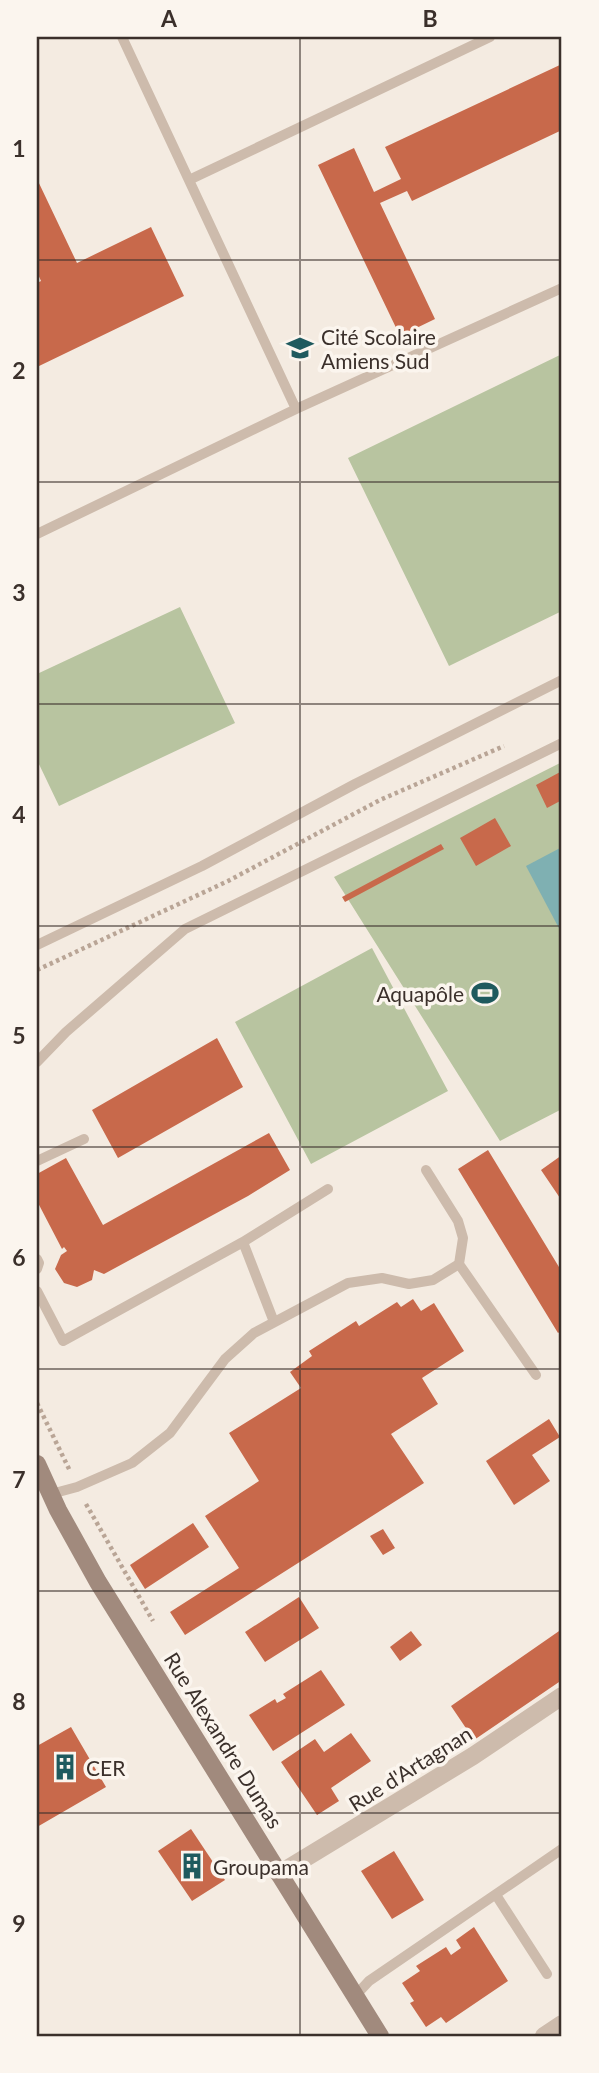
<svg xmlns="http://www.w3.org/2000/svg" width="599" height="2073" viewBox="0 0 599 2073" font-family="Lato,sans-serif">
  <style>
    .green { fill: #b8c4a0 }
    .water { fill: #7fb0b2 }
    .building { fill: #c8694b }
    .lines { fill: none; stroke-linecap: round; stroke-linejoin: round }
    .path { stroke: #b9a596; stroke-width: 4.5; stroke-dasharray: 3.5 3.5; stroke-linecap: butt }
    .lane { stroke: #cdbbac; stroke-width: 10 }
    .street { stroke: #cdbbac; stroke-width: 18 }
    .secondary { stroke: #a18a7d; stroke-width: 18 }
    .grid { fill: none; stroke: #3b302b; stroke-width: 2; stroke-opacity: 0.55 }
    .labels { text-anchor: middle; dominant-baseline: central; stroke-width: 7; stroke-linejoin: round; paint-order: stroke }
    .poi-label { font-size: 21px; fill: #3b302b; stroke: #fbf5ee; text-anchor: start }
    .street-label { font-size: 21px; fill: #3b302b; stroke: #fbf5ee }
    .neatline { fill: none; stroke: #3b302b; stroke-width: 2.5 }
    .grid-label { font-size: 23px; text-anchor: middle; font-weight: bold; fill: #3b302b }
  </style>
  <rect width="100%" height="100%" fill="#f4ebe1"/>
  <!-- green -->
  <path class="green" d="M 562,354 L 562,611 L 449,666 L 348,458 Z
    M 180,607 L 235,723 L 59,806 L 37,760 L 37,674 Z
    M 562,762 L 562,1109 L 500,1141 L 334,877 Z
    M 372,948 L 448,1091 L 311,1164 L 235,1022 Z"/>
  <!-- water -->
  <path class="water" d="M 562,847 L 562,934 L 526,866 Z"/>
  <!-- building -->
  <path class="building" d="M 562,64 L 562,130 L 412,201 L 407,191 L 380,203 L 435,319 L 400,336 L 318,165 L 354,148 L 374,192 L 401,179 L 385,147 Z
    M 37,179 L 77,263 L 151,227 L 184,296 L 37,367 L 37,283 L 41,281 L 37,272 Z
    M 562,771 L 562,800 L 547,808 L 536,785 Z
    M 495,818 L 511,846 L 476,866 L 460,838 Z
    M 441,844 L 444,849 L 345,902 L 342,897 Z
    M 217,1038 L 243,1087 L 118,1158 L 92,1110 Z
    M 269,1133 L 290,1170 L 248,1196 L 104,1274 L 94,1270 L 92,1280 L 77,1287 L 64,1283 L 55,1269 L 61,1255 L 67,1251 L 64,1247 L 62,1249 L 37,1201 L 37,1174 L 66,1158 L 103,1225 Z
    M 488,1150 L 562,1272 L 562,1330 L 558,1333 L 458,1169 Z
    M 562,1155 L 562,1201 L 541,1170 Z
    M 413,1299 L 421,1311 L 434,1303 L 464,1351 L 422,1378 L 438,1404 L 391,1434 L 424,1483 L 185,1635 L 170,1612 L 239,1568 L 205,1516 L 259,1481 L 229,1433 L 301,1388 L 290,1372 L 312,1356 L 309,1351 L 356,1321 L 359,1326 L 397,1302 L 401,1307 Z
    M 549,1419 L 560,1437 L 532,1455 L 550,1481 L 514,1505 L 486,1461 Z
    M 193,1523 L 209,1547 L 145,1589 L 130,1565 Z
    M 383,1529 L 395,1548 L 383,1555 L 370,1536 Z
    M 299,1597 L 319,1628 L 265,1662 L 245,1632 Z
    M 562,1629 L 562,1680 L 474,1740 L 451,1706 Z
    M 411,1631 L 422,1645 L 400,1661 L 390,1647 Z
    M 321,1670 L 345,1705 L 273,1751 L 249,1715 L 275,1699 L 277,1703 L 286,1698 L 283,1694 Z
    M 71,1727 L 106,1787 L 37,1827 L 37,1746 Z
    M 351,1733 L 371,1761 L 331,1788 L 339,1801 L 317,1815 L 281,1762 L 315,1739 L 324,1752 Z
    M 191,1829 L 225,1880 L 192,1901 L 158,1851 Z
    M 394,1851 L 424,1900 L 392,1919 L 361,1871 Z
    M 474,1927 L 508,1981 L 446,2023 L 441,2017 L 426,2027 L 410,2003 L 414,2001 L 402,1983 L 420,1971 L 416,1966 L 446,1947 L 451,1955 L 461,1948 L 456,1940 Z"/>
  <g class="lines">
    <!-- path -->
    <path class="path" d="M 37,970 L 228,881 L 380,800 L 504,746
      M 37,1403 L 70,1471
      M 86,1504 L 153,1621"/>
    <!-- lane -->
    <path class="lane" d="M 122,37 L 296,409
      M 189,180 L 490,37
      M 37,534 L 296,409 L 562,288
      M 37,945 L 202,866 L 355,784 L 562,680
      M 37,1062 L 66,1032 L 185,929 L 562,743
      M 37,1161 L 84,1139
      M 37,1259 L 39,1263 L 37,1269
      M 459,1264 L 536,1375
      M 37,1291 L 63,1341 L 243,1242
      M 274,1322 L 243,1242 L 328,1189
      M 51,1494 L 77,1487 L 132,1463 L 170,1433 L 225,1359 L 254,1333 L 348,1283 L 382,1278 L 409,1284 L 433,1280 L 459,1264 L 463,1238 L 458,1221 L 426,1170
      M 496,1895 L 547,1974
      M 356,1995 L 369,1981 L 562,1849"/>
    <!-- street -->
    <path class="street" d="M 279,1874 L 473,1756 L 562,1696
      M 544,2036 L 562,2024"/>
    <!-- secondary -->
    <path class="secondary" d="M 37,1464 L 58,1510 L 98,1582 L 380,2036"/>
  </g>
  <!-- grid -->
  <path class="grid" d="M 300,37 L 300,2036M 37,260 L 562,260M 37,482 L 562,482M 37,704 L 562,704M 37,926 L 562,926M 37,1147 L 562,1147M 37,1369 L 562,1369M 37,1591 L 562,1591M 37,1813 L 562,1813"/>
  <!-- icons -->
  <defs>
    <g id="school-bare" transform="scale(2.1)"><path d="M0-5L7-2L0 1L-7-2ZM-4 1L0 2.5L4 1V4Q0 6-4 4Z" fill="#1f5a5e" stroke="#fbf5ee" stroke-width="2.5" paint-order="stroke"/></g>
    <g id="stadium-bare" transform="scale(2.1)"><path d="M0-5a6.5 5 0 1 0 0 10a6.5 5 0 1 0 0-10ZM-3.5-1.8h7v3.6h-7Z" fill="#1f5a5e" stroke="#fbf5ee" stroke-width="2.5" paint-order="stroke"/></g>
    <g id="building-bare" transform="scale(2.1)"><path d="M-4-6H4V6H1V3H-1V6H-4ZM-2.5-4.3h1.7v1.8h-1.7ZM.8-4.3h1.7v1.8H.8ZM-2.5-1h1.7V.8h-1.7ZM.8-1h1.7V.8H.8Z" fill="#1f5a5e" stroke="#fbf5ee" stroke-width="2.5" paint-order="stroke"/></g>
  </defs>
  <g fill-rule="evenodd">
    <use href="#school-bare" x="300" y="348"/>
    <use href="#stadium-bare" x="485" y="993"/>
    <use href="#building-bare" x="65" y="1767"/>
    <use href="#building-bare" x="192" y="1866"/>
  </g>
  <g class="labels">
    <!-- poi labels -->
    <g class="poi-label">
      <text x="321" y="336">Cité Scolaire<tspan x="321" dy="24">Amiens Sud</tspan></text>
      <text x="464" y="993" text-anchor="end">Aquapôle</text>
      <text x="86" y="1767">CER</text>
      <text x="213" y="1866">Groupama</text>
    </g>
    <!-- street labels -->
    <g class="street-label">
      <text transform="translate(224 1740) rotate(58)">Rue Alexandre Dumas</text>
      <text transform="translate(410 1768) rotate(-32)">Rue d'Artagnan</text>
    </g>
  </g>
  <!-- border -->
  <rect width="599" height="2073" fill="none" stroke="#fbf5ee" stroke-width="77"/>
  <rect x="38" y="38" width="522" height="1997" class="neatline"/>
  <g class="grid-label">
    <text x="169" y="27">A</text>
    <text x="430" y="27">B</text>
    <text x="19" y="157">1</text>
    <text x="19" y="379">2</text>
    <text x="19" y="601">3</text>
    <text x="19" y="823">4</text>
    <text x="19" y="1044">5</text>
    <text x="19" y="1266">6</text>
    <text x="19" y="1488">7</text>
    <text x="19" y="1710">8</text>
    <text x="19" y="1932">9</text>
  </g>
</svg>
